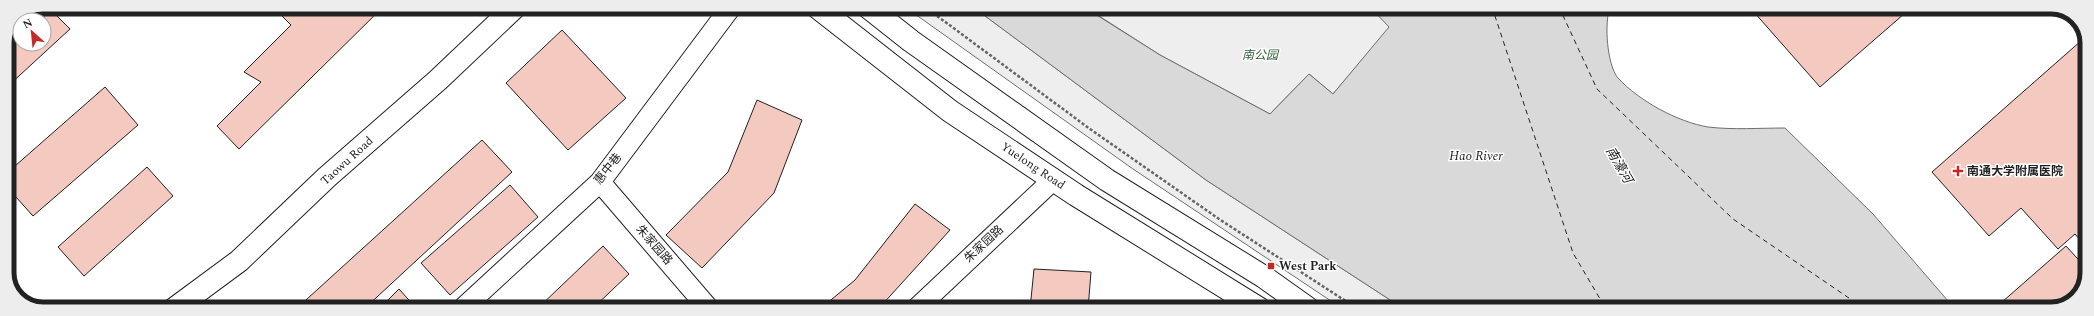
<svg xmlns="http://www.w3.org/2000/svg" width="2094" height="316" viewBox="0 0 2094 316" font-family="Spectral,'Noto Sans SC',serif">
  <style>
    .green { fill: #eee; stroke: #6f6f6f }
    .water { fill: #d9d9d9; stroke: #6f6f6f }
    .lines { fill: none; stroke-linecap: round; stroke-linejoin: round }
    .ferry { stroke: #222; stroke-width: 1; stroke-dasharray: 5 4; stroke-linecap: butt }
    .building { fill: #f3c9c0; stroke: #222 }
    .street-casing { stroke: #222; stroke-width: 22 }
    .secondary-casing { stroke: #222; stroke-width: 24 }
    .primary-casing { stroke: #222; stroke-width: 24 }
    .path { stroke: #646464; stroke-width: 2.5; stroke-dasharray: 3 2; stroke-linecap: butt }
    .street { stroke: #fff; stroke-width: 20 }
    .secondary { stroke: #fff; stroke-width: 22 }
    .primary { stroke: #fff; stroke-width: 22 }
    .poi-dot { fill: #c62828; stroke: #fff; stroke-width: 1.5 }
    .labels { text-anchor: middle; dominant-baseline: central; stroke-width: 3; stroke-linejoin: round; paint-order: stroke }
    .park-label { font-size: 12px; font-style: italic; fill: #2f5e38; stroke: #fff }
    .street-label { font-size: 12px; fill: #222; stroke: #fff }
    .poi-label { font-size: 12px; font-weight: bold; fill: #222; stroke: #fff; text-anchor: start }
    .water-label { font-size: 13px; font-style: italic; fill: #222; stroke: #fff }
    .rim { fill: none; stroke: #222; stroke-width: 5 }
  </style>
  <rect width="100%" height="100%" fill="#fff"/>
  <!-- green -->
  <path class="green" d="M 905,7 L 973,7 L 1206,180 L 1404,309 L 1343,309 L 1133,169 Z
    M 1085,7 L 1370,7 L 1390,27 L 1333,94 L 1309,74 L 1270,114 L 1160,55 Z
    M 1507,301 L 1532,309 L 1487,309 Z"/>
  <!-- water -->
  <path class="water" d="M 973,7 L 1084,7 L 1160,55 L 1270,114 L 1309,74 L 1333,94 L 1389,27 L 1370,7 L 1610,7 C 1604,23 1607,65 1618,78 C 1639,101 1678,122 1708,127 C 1733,130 1760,128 1785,128 L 1873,214 L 1955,309 L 1532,309 L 1507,301 L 1487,309 L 1404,309 L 1206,180 Z"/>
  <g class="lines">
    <!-- ferry -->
    <path class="ferry" d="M 1492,7 L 1573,253 L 1606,309
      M 1559,7 L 1597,89 L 1733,219 L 1865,309"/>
  </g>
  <!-- building -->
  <path class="building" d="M 273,7 L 383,7 L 239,149 L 217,126 L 261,82 L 244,72 L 291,25 Z
    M 1758,7 L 1912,7 L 1820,87 L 1753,11 Z
    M 51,10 L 70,29 L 7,87 L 7,50 L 20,38 L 20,44 L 44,44 L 44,20 L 40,20 Z
    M 562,30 L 626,98 L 568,150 L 506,83 Z
    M 2082,40 L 2087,45 L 2087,248 L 2075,234 L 2058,249 L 2021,208 L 1989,236 L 1932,172 Z
    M 105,87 L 138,125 L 33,216 L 7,187 L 7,173 Z
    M 757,100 L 802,120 L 774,193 L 702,268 L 666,235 L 728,172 Z
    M 482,140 L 512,172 L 364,309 L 296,309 Z
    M 147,167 L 173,196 L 84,276 L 58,247 Z
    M 510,185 L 538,217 L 450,295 L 421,263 Z
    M 915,204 L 950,230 L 881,306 L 878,309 L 820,309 L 855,280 Z
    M 603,246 L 629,274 L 592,309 L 537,309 Z
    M 2066,246 L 2087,269 L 2087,278 L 2075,300 L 2051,309 L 1994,309 Z
    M 1034,269 L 1091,272 L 1088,309 L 1030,309 Z
    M 399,289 L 417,309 L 379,309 Z"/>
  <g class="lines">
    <!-- street casing -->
    <g class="street-casing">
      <path id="street" d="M 600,182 L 709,309
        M 462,309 L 600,182 L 731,7
        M 916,309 L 1053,180"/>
    </g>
    <!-- secondary casing -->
    <g class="secondary-casing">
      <path id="secondary" d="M 174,309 L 239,261 L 327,177 L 438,80 L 515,7"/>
    </g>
    <!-- primary casing -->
    <g class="primary-casing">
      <path id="primary" d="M 817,7 L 950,111 L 1076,195 L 1260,309
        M 868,7 L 911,41 L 1107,180 L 1264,277 L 1309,309"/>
    </g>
    <!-- path -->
    <path class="path" d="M 925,7 L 1090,129 L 1219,219 L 1358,309"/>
    <!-- street -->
    <use href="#street" class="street"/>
    <!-- secondary -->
    <use href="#secondary" class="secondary"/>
    <!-- primary -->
    <use href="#primary" class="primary"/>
  </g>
  <!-- markers -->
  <g class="poi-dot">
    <path d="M1956 165h4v4h4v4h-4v4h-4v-4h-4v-4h4z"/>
    <rect x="1267" y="262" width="8" height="8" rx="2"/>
  </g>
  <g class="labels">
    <!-- park labels -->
    <g class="park-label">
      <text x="1260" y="55">南公园</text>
    </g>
    <!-- street labels -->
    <g class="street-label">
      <text transform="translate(347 161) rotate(-42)">Taowu Road</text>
      <text transform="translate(1033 166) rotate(34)">Yuelong Road</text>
      <text transform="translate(608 169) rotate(-51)">惠中巷</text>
      <text transform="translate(984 244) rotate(-43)">朱家园路</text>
      <text transform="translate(654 245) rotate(49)">朱家园路</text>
    </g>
    <!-- poi labels -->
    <g class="poi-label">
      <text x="1967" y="171">南通大学附属医院</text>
      <text x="1279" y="266">West Park</text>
    </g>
    <!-- water labels -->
    <g class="water-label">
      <text x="1476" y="156">Hao River</text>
      <text transform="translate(1619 165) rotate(60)">南濠河</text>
    </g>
  </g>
  <!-- crop -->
  <path d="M0 0H2094V316H0ZM43 14H2051A29 29 0 0 1 2080 43V273A29 29 0 0 1 2051 302H43A29 29 0 0 1 14 273V43A29 29 0 0 1 43 14Z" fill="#ededed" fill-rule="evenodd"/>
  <path class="rim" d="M43 14H2051A29 29 0 0 1 2080 43V273A29 29 0 0 1 2051 302H43A29 29 0 0 1 14 273V43A29 29 0 0 1 43 14Z"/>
  <!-- north arrow -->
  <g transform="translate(32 32) rotate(333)"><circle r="19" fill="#ffffff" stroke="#a7a7a7"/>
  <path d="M0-3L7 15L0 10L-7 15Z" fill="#c62828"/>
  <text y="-6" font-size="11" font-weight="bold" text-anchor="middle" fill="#222222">N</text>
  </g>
</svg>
